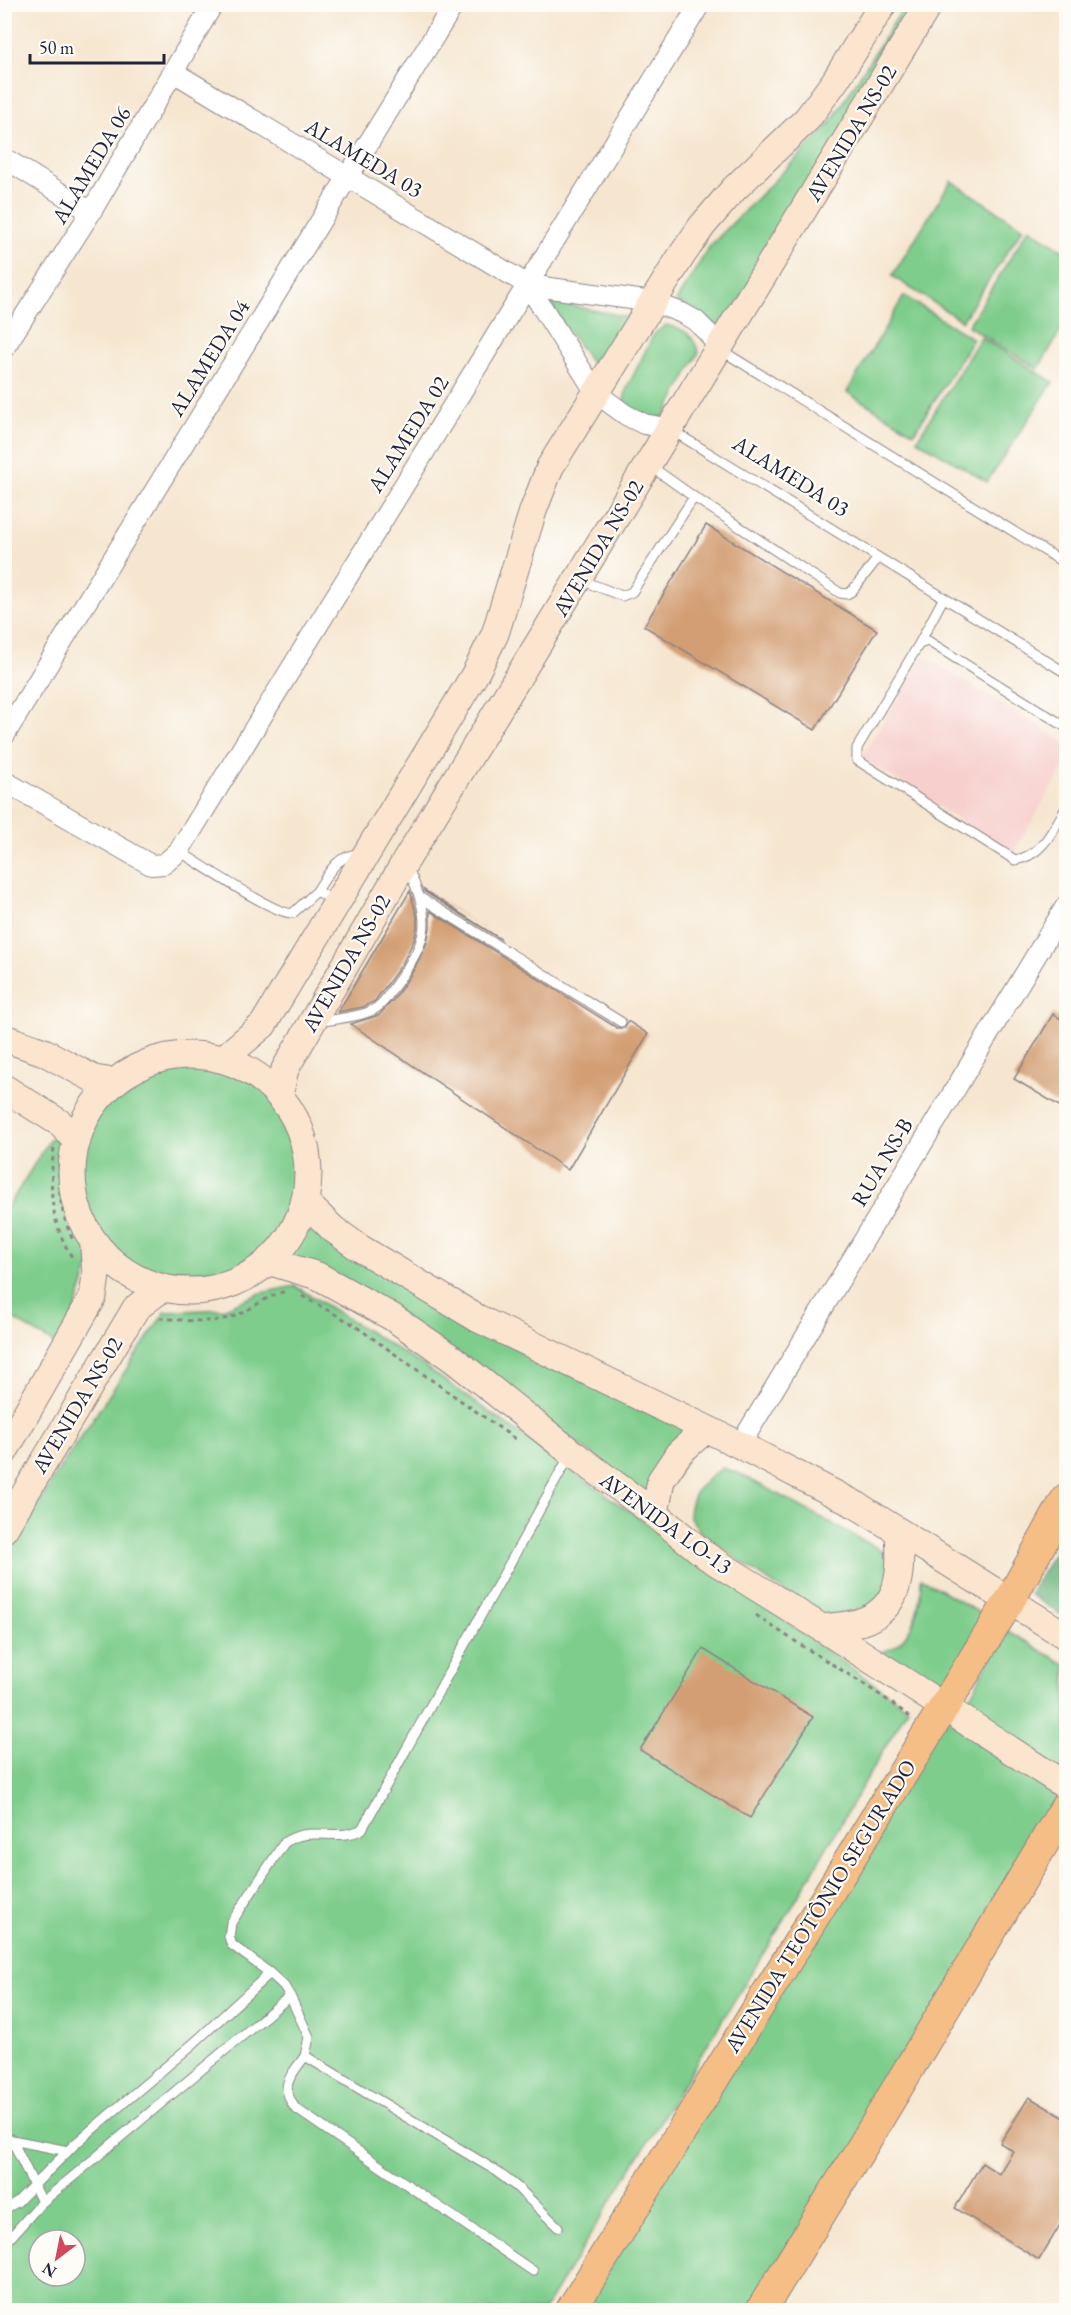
<svg xmlns="http://www.w3.org/2000/svg" width="1071" height="2315" viewBox="0 0 1071 2315" font-family="'EB Garamond',serif">
  <style>
    .built { fill: #f7d0ce }
    .green { fill: #7ecd8c; stroke: #507864; stroke-width: 1.5; fill-rule: evenodd }
    .forest { fill: #66b078; stroke: #44695a; stroke-width: 1.5 }
    .building { fill: #d39e73 }
    .lines { fill: none; stroke-linecap: round; stroke-linejoin: round }
    .lane-casing { stroke: #8c8486; stroke-width: 11 }
    .street-casing { stroke: #8c8486; stroke-width: 22 }
    .secondary-casing { stroke: #8c8486; stroke-width: 29 }
    .primary-casing { stroke: #8c8486; stroke-width: 32 }
    .path { stroke: #8c8486; stroke-width: 3; stroke-dasharray: 4.5 4.5; stroke-linecap: butt }
    .lane { stroke: #fff; stroke-width: 9 }
    .street { stroke: #fff; stroke-width: 20 }
    .secondary { stroke: #fbe5cf; stroke-width: 27 }
    .primary { stroke: #f5be86; stroke-width: 30 }
    .labels { text-anchor: middle; dominant-baseline: central; stroke-width: 4.5; stroke-linejoin: round; paint-order: stroke }
    .street-label { font-size: 22px; fill: #22223b; stroke: #fdfcf7 }
  </style>
  <rect width="100%" height="100%" fill="#fdfcf7"/>
  <filter id="ink" filterUnits="userSpaceOnUse"><feTurbulence type="fractalNoise" baseFrequency=".0167" numOctaves="2"/><feDisplacementMap in="SourceGraphic" scale="12" xChannelSelector="R" yChannelSelector="G"/><feConvolveMatrix kernelMatrix="1 2 1 2 8 2 1 2 1" color-interpolation-filters="sRGB"/></filter>
  <filter id="wash" filterUnits="userSpaceOnUse"><feTurbulence type="fractalNoise" baseFrequency=".008" numOctaves="4" result="noise"/><feDisplacementMap in="SourceGraphic" scale="24" xChannelSelector="R" yChannelSelector="G"/><feGaussianBlur stdDeviation="1.35" result="paint"/><feColorMatrix in="noise" values="0 0 0 0 0 0 0 0 0 0 0 0 0 0 0 0 0 1.4 0 .05"/><feComposite in="paint" operator="in"/></filter>
  <g filter="url(#wash)">
    <rect width="100%" height="100%" fill="#f6e6d0"/>
    <!-- built -->
    <path class="built" d="M 923,656 L 1066,743 L 1066,764 L 1012,854 L 862,757 Z"/>
    <!-- green -->
    <path class="green" d="M 905,5 L 926,5 L 721,329 L 676,301 L 710,246 L 829,125 Z
      M 951,181 L 1023,228 L 962,321 L 892,276 Z
      M 1029,228 L 1066,252 L 1066,322 L 1038,369 L 968,326 Z
      M 904,296 L 973,339 L 914,433 L 847,392 Z
      M 548,301 L 632,318 L 598,373 Z
      M 666,325 C 686,329 692,334 699,352 L 662,421 L 644,417 L 623,404 L 627,388 L 654,334 Z
      M 981,337 L 1053,382 L 987,482 L 917,440 Z
      M 199,1054 L 224,1058 L 279,1096 L 308,1165 L 305,1202 L 372,1257 L 705,1430 L 659,1503 L 429,1336 L 268,1261 L 214,1289 L 160,1290 L 95,1249 L 63,1349 L 5,1314 L 4,1213 L 60,1123 L 77,1140 L 91,1108 L 147,1063 Z
      M 295,1286 L 424,1366 L 908,1708 L 792,1907 L 544,2310 L 5,2310 L 4,1560 L 60,1468 L 165,1312 L 223,1309 L 261,1293 ZM 39,2240 L 75,2240 L 75,2276 L 39,2276 Z
      M 723,1468 L 740,1474 L 881,1550 L 897,1571 L 890,1616 L 873,1631 L 851,1634 L 836,1628 L 703,1535 L 689,1516 C 690,1492 703,1481 723,1468 Z
      M 921,1578 L 988,1618 L 942,1694 L 875,1654 C 882,1651 892,1650 897,1645 C 917,1628 921,1602 921,1578 Z
      M 1006,1630 L 1066,1665 L 1066,1764 L 1061,1772 L 964,1707 Z
      M 943,1706 L 1066,1796 L 759,2310 L 571,2310 Z"/>
    <!-- forest -->
    <path class="forest" d="M 1066,1533 L 1066,1618 L 1029,1594 Z"/>
    <g id="blocks">
      <!-- building -->
      <path class="building" d="M 706,525 L 877,630 L 815,730 L 644,626 Z
        M 424,890 L 502,940 L 425,892 Z
        M 410,891 L 417,916 L 417,927 L 415,938 L 402,964 L 375,1001 L 363,1007 L 338,1012 Z
        M 430,911 L 617,1028 L 625,1028 L 628,1021 L 648,1034 L 568,1170 L 351,1024 L 379,1015 L 394,999 L 413,971 L 427,943 L 430,928 Z
        M 1053,1014 L 1066,1022 L 1066,1110 L 1014,1079 Z
        M 703,1649 L 813,1717 L 750,1818 L 640,1750 Z
        M 1029,2097 L 1066,2119 L 1066,2215 L 1039,2260 L 955,2208 L 982,2163 L 999,2174 L 1013,2151 L 1000,2143 Z"/>
    </g>
  </g>
  <g filter="url(#ink)">
    <use href="#blocks" fill-opacity="0" stroke="#8c8486" stroke-width="1.5"/>
    <g class="lines">
      <!-- lane casing -->
      <g class="lane-casing">
        <path id="lane" d="M 721,350 L 1066,564
          M 673,431 L 1066,673
          M 694,497 L 840,593 L 847,594 L 852,591 L 878,558
          M 581,580 L 622,596 L 632,592 L 694,497 L 649,465
          M 919,644 L 943,599
          M 1066,727 L 928,641 L 919,644 L 857,748 L 857,760 L 1015,860 C 1042,856 1053,830 1066,808
          M 179,851 C 197,862 278,917 293,913 L 317,891 L 334,901
          M 317,891 C 328,874 337,854 360,854
          M 421,898 L 621,1022
          M 316,1022 C 331,1020 358,1017 371,1011 C 383,1006 389,993 396,984 C 431,936 431,921 408,868
          M 305,2056 L 309,2037 L 290,1996 L 284,1986 L 270,1973 L 232,1945 L 229,1937 L 231,1923 L 284,1843 C 310,1824 338,1843 362,1829 L 570,1455
          M 4,2136 L 12,2140 L 68,2151
          M 12,2140 L 42,2202
          M 4,2209 L 17,2202 L 75,2144 L 194,2043 L 270,1973
          M 10,2238 L 40,2204 L 290,1996
          M 533,2271 L 295,2108 C 279,2085 290,2077 305,2056 L 493,2169 L 517,2187 L 558,2227"/>
      </g>
      <!-- street casing -->
      <g class="street-casing">
        <path id="street" d="M 175,73 L 528,285 L 653,302 L 682,313 L 696,321 L 709,334 L 720,350
          M 4,158 L 91,212
          M 528,285 L 596,393 L 626,415 L 644,424 L 671,429
          M 4,348 L 91,212 L 213,4
          M 4,736 L 454,4
          M 4,781 L 151,865 L 164,864 L 179,851 L 700,4
          M 740,1445 L 1066,906"/>
      </g>
      <!-- secondary casing -->
      <g class="secondary-casing">
        <path id="secondary" d="M 4,1038 L 44,1052 L 94,1079 L 114,1082
          M72 1173a118 118 0 1 1 236 0a118 118 0 1 1-236 0Z
          M 224,1058 L 263,1025 L 475,674 L 495,634 L 533,511 L 550,467 L 682,255 L 702,226 L 734,189 L 807,119 L 835,81 L 883,4
          M 4,1088 L 60,1123 L 77,1141
          M 279,1096 L 285,1069 L 405,862 L 929,4
          M 305,1202 L 333,1229 L 358,1247 L 477,1318 L 740,1445 L 858,1506 L 1066,1636
          M 268,1261 L 318,1276 L 392,1317 L 453,1359 L 572,1453 L 655,1514 L 708,1557 L 822,1628 L 1066,1786
          M 4,1452 L 93,1297 L 96,1275 L 94,1249
          M 655,1514 L 661,1480 L 679,1453 L 705,1430
          M 4,1529 L 136,1308 L 160,1290
          M 822,1628 C 834,1626 848,1626 860,1622 C 903,1609 901,1569 899,1532"/>
      </g>
      <!-- primary casing -->
      <g class="primary-casing">
        <path id="primary" d="M 571,2310 L 1010,1600 L 1066,1499
          M 761,2310 L 865,2142 L 1066,1806"/>
      </g>
      <!-- path -->
      <path class="path" d="M 54,1148 C 49,1189 50,1222 72,1257
        M 60,1155 C 57,1184 60,1215 74,1242
        M 302,1296 L 351,1323 L 518,1441
        M 160,1318 C 183,1320 209,1324 232,1317 C 252,1311 266,1294 288,1291
        M 756,1615 C 806,1651 862,1679 910,1717"/>
      <!-- lane -->
      <use href="#lane" class="lane"/>
      <!-- street -->
      <use href="#street" class="street"/>
      <!-- secondary -->
      <use href="#secondary" class="secondary"/>
      <!-- primary -->
      <use href="#primary" class="primary"/>
    </g>
  </g>
  <g class="labels">
    <!-- street labels -->
    <g class="street-label">
      <text transform="translate(851 133) rotate(-59)">AVENIDA NS-02</text>
      <text transform="translate(364 158) rotate(31)">ALAMEDA 03</text>
      <text transform="translate(91 165) rotate(-59)">ALAMEDA 06</text>
      <text transform="translate(209 358) rotate(-58)">ALAMEDA 04</text>
      <text transform="translate(408 434) rotate(-58)">ALAMEDA 02</text>
      <text transform="translate(791 476) rotate(32)">ALAMEDA 03</text>
      <text transform="translate(598 548) rotate(-59)">AVENIDA NS-02</text>
      <text transform="translate(346 963) rotate(-60)">AVENIDA NS-02</text>
      <text transform="translate(882 1162) rotate(-59)">RUA NS-B</text>
      <text transform="translate(77 1405) rotate(-59)">AVENIDA NS-02</text>
      <text transform="translate(666 1523) rotate(36)">AVENIDA LO-13</text>
      <text transform="translate(820 1906) rotate(-58)">AVENIDA TEOTÔNIO SEGURADO</text>
    </g>
  </g>
  <!-- margin -->
  <rect width="1071" height="2315" fill="none" stroke="#fdfcf7" stroke-width="24"/>
  <!-- north arrow -->
  <g transform="translate(57 2258) rotate(212)"><circle r="28" fill="#fdfcf7" stroke="#a5a5ac" stroke-width="1.5"/>
  <path d="M0-4.5L10 22L0 15L-10 22Z" fill="#d1495b"/>
  <text y="-9" font-size="16" font-weight="bold" text-anchor="middle" fill="#22223b">N</text>
  </g>
  <!-- scale -->
  <path d="M30 54v9h134v-9" fill="none" stroke="#22223b" stroke-width="3"/>
  <text x="39" y="54" font-size="18" fill="#22223b" stroke="#fdfcf7" stroke-width="4.5" paint-order="stroke">50 m</text>
</svg>
